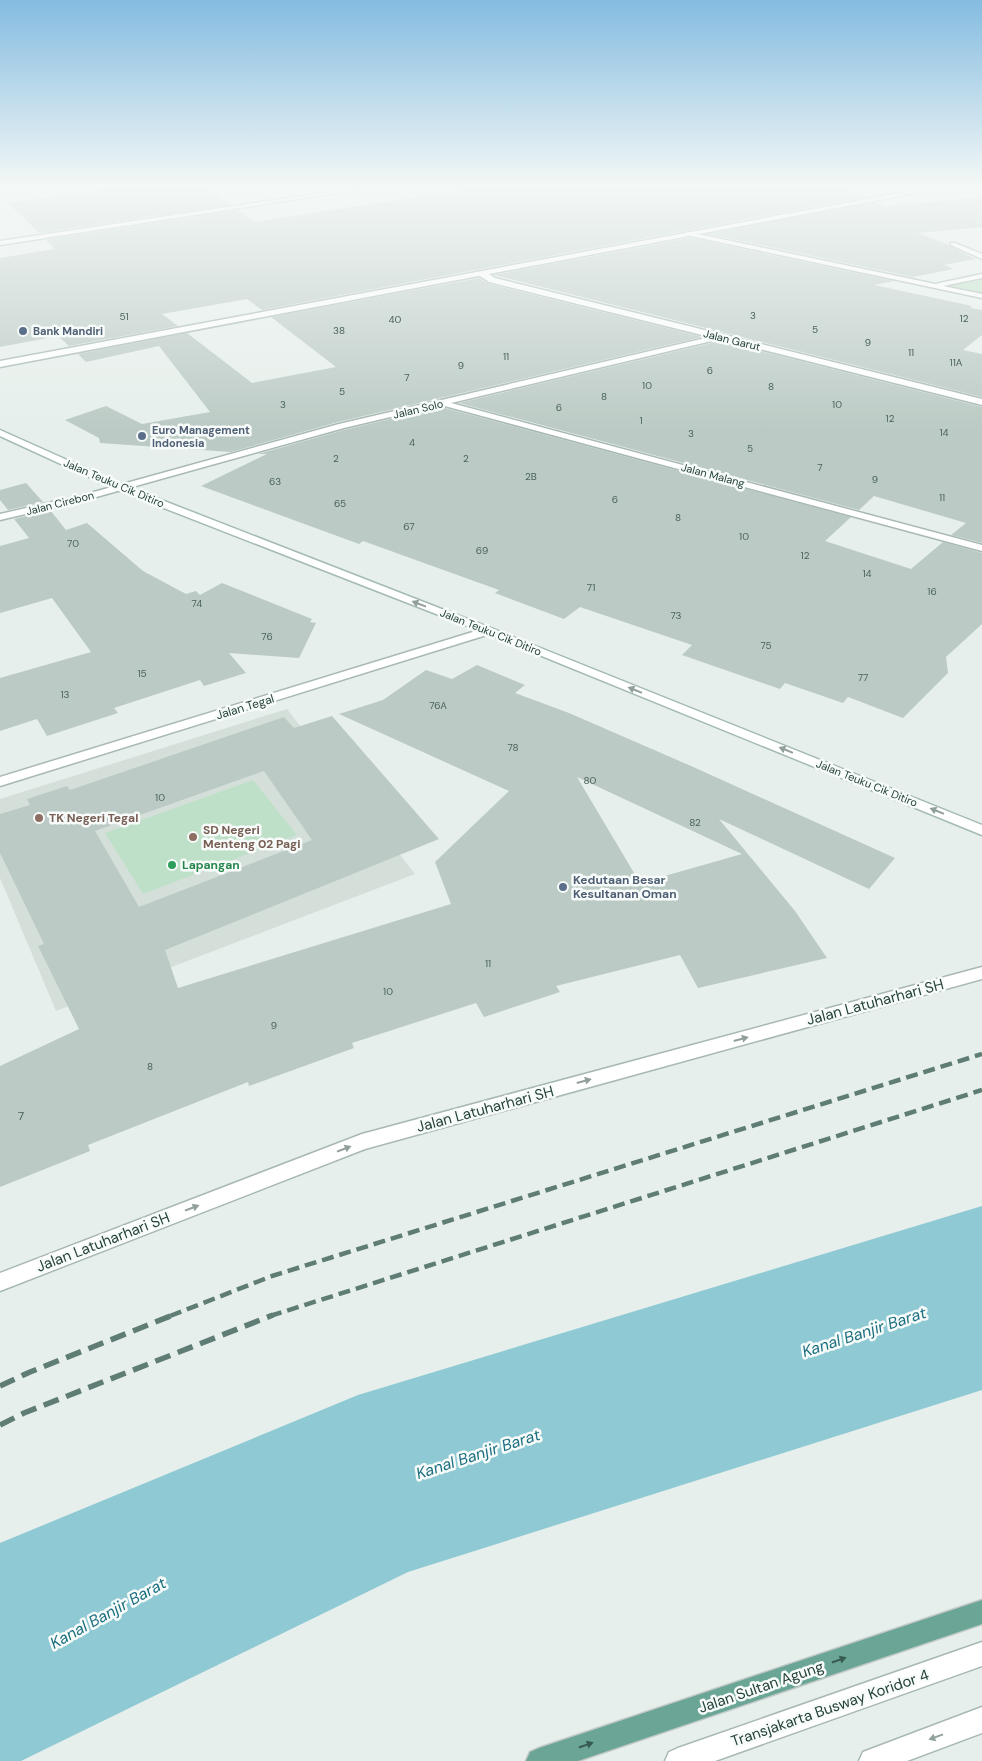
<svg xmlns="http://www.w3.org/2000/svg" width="982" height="1761" viewBox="0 0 982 1761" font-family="'DM Sans',sans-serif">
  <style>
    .built { fill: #d4dfda }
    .green { fill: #bfe0c8 }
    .water { fill: #8ec9d4 }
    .building { fill: #bbcac4; fill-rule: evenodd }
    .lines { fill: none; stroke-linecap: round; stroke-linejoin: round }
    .service-casing { stroke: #a8b8b2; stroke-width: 3 }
    .minor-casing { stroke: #a8b8b2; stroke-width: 3 }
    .tertiary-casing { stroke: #a8b8b2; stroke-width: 3 }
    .secondary-casing { stroke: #a4bbb3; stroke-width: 3 }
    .primary-casing { stroke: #c2cac8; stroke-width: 3 }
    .service { fill: #fff; fill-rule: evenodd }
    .minor { fill: #fff; fill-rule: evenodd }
    .tertiary { fill: #fff; fill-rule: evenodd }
    .secondary { fill: #fff; fill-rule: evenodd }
    .primary { fill: #6aa596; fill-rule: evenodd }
    .rail-far1 { stroke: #5f7d75; stroke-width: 4.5; stroke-dasharray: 12 6; stroke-linecap: butt }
    .rail { stroke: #5f7d75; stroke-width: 5.5; stroke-dasharray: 16 8; stroke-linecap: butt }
    .oneway { fill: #92a09c }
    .oneway2 { fill: #365b51 }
    .service-dot { fill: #5c6f8a; stroke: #f7fbf9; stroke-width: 2 }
    .education-dot { fill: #8d6e63; stroke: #f7fbf9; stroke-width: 2 }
    .leisure-dot { fill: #2e9e5b; stroke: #f7fbf9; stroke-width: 2 }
    .labels { text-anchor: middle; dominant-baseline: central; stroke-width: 5; stroke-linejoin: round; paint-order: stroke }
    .number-label { font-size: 10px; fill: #4a645c }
    .far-service-label { font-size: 11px; font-weight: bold; fill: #4e5e75; stroke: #f7fbf9; text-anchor: start }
    .far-street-label { font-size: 11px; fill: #24423a; stroke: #f7fbf9 }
    .street-label { font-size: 12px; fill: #24423a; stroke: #f7fbf9 }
    .education-label { font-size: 12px; font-weight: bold; fill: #785e54; stroke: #f7fbf9; text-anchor: start }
    .leisure-label { font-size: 12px; font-weight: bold; fill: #27864d; stroke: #f7fbf9; text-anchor: start }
    .service-label { font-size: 12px; font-weight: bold; fill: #4e5e75; stroke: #f7fbf9; text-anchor: start }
    .near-number-label { font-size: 12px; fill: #4a645c }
    .near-street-label { font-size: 15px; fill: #24423a; stroke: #f7fbf9 }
    .near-water-label { font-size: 16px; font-style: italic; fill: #1c6f80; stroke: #f7fbf9 }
  </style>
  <rect width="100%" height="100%" fill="#e6efeb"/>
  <!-- built -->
  <path class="built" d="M 287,709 L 415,874 L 56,1011 L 0,878 L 0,799 Z"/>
  <!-- green -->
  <path class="green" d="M 982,278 L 982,294 L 943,286 Z
    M 253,780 L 297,835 L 143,894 L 105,833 Z"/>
  <!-- water -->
  <path class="water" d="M 982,1206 L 982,1390 L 408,1572 L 21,1761 L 0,1761 L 0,1543 L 358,1395 Z"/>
  <!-- building -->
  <path class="building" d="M 135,185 L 203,185 L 230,205 L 39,233 L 8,203 Z
    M 494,185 L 836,185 L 865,197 L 262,310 L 247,299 L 162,314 L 178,326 L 69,346 L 58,336 L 0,347 L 0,258 L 55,249 L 46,240 L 238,210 L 254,222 Z
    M 982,197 L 982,227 L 918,233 L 949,245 L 975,259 L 944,265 L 954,269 L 913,277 L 708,234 L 876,202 L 886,207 L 901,203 L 912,204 Z
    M 690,238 L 894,281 L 874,285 L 972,306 L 970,308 L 982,310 L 982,335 L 963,350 L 982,354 L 982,397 L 494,275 Z
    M 479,278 L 489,284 L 702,337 L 338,422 L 231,452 L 100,443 L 99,438 L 65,420 L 106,406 L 142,424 L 210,412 L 159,346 L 86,362 L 78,354 L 187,333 L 252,383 L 336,367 L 271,317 Z
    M 720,341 L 982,407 L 982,543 L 951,535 L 966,523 L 874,496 L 859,510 L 459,403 Z
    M 441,407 L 851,517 L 825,541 L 911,569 L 943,542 L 982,553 L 982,624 L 946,657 L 948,673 L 903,718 L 848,697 L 843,703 L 785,683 L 780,689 L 682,655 L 692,645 L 580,607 L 564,619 L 495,593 L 499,590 L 363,541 L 359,544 L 201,486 L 267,454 L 258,454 L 344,430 Z
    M 26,483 L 43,502 L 8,510 L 0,500 L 0,490 Z
    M 50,510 L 66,530 L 87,523 L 143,571 L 186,594 L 196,591 L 200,595 L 222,583 L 312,619 L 310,622 L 316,623 L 299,658 L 229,653 L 246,673 L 204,686 L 200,680 L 114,708 L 118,713 L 47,736 L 37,719 L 0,731 L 0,678 L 91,652 L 52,598 L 0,613 L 0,546 L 29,538 L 14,519 Z
    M 477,665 L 525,685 L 515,693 L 569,713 L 691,766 L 895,858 L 869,889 L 719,819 L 795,911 L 827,958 L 698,988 L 680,955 L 556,986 L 560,992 L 484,1017 L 476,1003 L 352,1043 L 354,1048 L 249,1086 L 248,1082 L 88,1145 L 90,1151 L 0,1187 L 0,1066 L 79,1029 L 38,946 L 44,944 L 0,853 L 0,814 L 30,805 L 27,799 L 67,786 L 70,790 L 284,717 L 294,728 L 332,716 L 439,839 L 165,950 L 178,988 L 451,904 L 435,862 L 509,791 L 339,714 L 383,700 L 426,670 L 452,679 ZM 264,771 L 312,840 L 139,907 L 95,831 ZM 577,777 L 742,854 L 640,883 Z"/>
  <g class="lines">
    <!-- service casing -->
    <g class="service-casing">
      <path id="service" d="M 437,185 L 468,185 L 452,189 Z
        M 951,243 L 955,243 L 982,254 L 982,259 L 951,245 Z
        M 982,1642 L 982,1666 L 715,1761 L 665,1761 L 669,1752 L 678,1748 Z
        M 982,1707 L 982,1733 L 907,1761 L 859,1761 L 863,1752 Z"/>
    </g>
    <!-- minor casing -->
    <g class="minor-casing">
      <path id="minor" d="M 688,232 L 935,284 L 982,274 L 982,278 L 943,286 L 982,294 L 982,298 L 686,235 L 686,233 Z
        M 480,272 L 486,272 L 495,278 L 982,399 L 982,405 L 720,339 L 451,403 L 982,545 L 982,551 L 441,405 L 344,428 L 89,499 L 0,520 L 0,514 L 83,495 L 339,424 L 710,337 L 489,282 L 480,276 Z
        M 489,627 L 495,631 L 493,633 L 0,786 L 0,777 Z"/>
    </g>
    <!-- tertiary casing -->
    <g class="tertiary-casing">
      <path id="tertiary" d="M 927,185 L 982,189 L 982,193 L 942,188 L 0,367 L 0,361 L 931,187 Z
        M 982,967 L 982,979 L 365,1149 L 0,1291 L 0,1273 L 362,1134 Z"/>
    </g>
    <!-- secondary casing -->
    <g class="secondary-casing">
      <path id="secondary" d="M 375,185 L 389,185 L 0,245 L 0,241 Z
        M 0,430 L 123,485 L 493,629 L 982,825 L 982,835 L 485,633 L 115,489 L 0,436 Z"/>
    </g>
    <!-- primary casing -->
    <g class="primary-casing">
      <path id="primary" d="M 982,1600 L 982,1624 L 578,1761 L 526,1761 L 530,1752 L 539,1748 Z"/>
    </g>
    <!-- service -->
    <use href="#service" class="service"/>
    <!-- minor -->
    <use href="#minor" class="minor"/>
    <!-- tertiary -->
    <use href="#tertiary" class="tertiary"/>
    <!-- secondary -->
    <use href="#secondary" class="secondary"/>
    <!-- primary -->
    <use href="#primary" class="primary"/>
    <!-- rail-far1 -->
    <path class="rail-far1" d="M 170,1316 L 272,1276 L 982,1054
      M 270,1316 L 982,1090"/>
    <!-- rail -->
    <path class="rail" d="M 0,1386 L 30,1372 L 173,1315
      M 0,1425 L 24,1413 L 273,1315"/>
  </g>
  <!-- one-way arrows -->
  <defs><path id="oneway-solid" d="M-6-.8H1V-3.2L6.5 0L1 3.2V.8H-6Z" transform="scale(1.25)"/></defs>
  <g class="oneway">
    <use href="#oneway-solid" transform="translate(419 604) rotate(-159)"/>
    <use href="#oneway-solid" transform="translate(635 690) rotate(-158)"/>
    <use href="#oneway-solid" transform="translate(786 750) rotate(-158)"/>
    <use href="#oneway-solid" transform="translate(937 811) rotate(-158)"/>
    <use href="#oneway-solid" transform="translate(741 1039) rotate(-15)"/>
    <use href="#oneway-solid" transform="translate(584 1081) rotate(-15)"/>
    <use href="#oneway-solid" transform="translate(344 1149) rotate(-21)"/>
    <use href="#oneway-solid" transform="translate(192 1208) rotate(-21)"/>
    <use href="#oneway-solid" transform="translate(936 1737) rotate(160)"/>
  </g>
  <g class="oneway2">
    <use href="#oneway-solid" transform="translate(839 1660) rotate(-19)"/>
    <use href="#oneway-solid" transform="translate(586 1745) rotate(-19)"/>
  </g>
  <!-- sky -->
  <linearGradient id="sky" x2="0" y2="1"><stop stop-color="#84bce0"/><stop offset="0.43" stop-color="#f4f8f6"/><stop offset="1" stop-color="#f4f8f6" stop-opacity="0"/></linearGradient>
  <rect width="982" height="431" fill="url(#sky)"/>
  <!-- markers -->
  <g class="service-dot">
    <circle cx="23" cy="331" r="5"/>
    <circle cx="142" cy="436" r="5"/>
    <circle cx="563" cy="887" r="5"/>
  </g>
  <g class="education-dot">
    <circle cx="39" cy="818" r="5"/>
    <circle cx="193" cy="837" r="5"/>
  </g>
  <circle class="leisure-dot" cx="172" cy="865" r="5"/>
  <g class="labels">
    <!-- number labels -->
    <g class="number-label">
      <text x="753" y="315">3</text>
      <text x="124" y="316">51</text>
      <text x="964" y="318">12</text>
      <text x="395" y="319">40</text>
      <text x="815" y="329">5</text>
      <text x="339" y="330">38</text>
      <text x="868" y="342">9</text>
      <text x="911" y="352">11</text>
      <text x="506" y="356">11</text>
      <text x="956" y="362">11A</text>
      <text x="461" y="365">9</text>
      <text x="710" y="370">6</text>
      <text x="407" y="377">7</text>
      <text x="647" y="385">10</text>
      <text x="771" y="386">8</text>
      <text x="342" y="391">5</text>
      <text x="604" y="396">8</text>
      <text x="283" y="404">3</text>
      <text x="837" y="404">10</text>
      <text x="559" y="407">6</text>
      <text x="890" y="418">12</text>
      <text x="641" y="420">1</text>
      <text x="944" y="432">14</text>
      <text x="691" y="433">3</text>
      <text x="412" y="442">4</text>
      <text x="750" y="448">5</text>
      <text x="336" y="458">2</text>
      <text x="466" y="458">2</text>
      <text x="820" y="467">7</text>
      <text x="531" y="476">2B</text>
      <text x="875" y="479">9</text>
      <text x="275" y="481">63</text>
      <text x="942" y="497">11</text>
      <text x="615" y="499">6</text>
      <text x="340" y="503">65</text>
      <text x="678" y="517">8</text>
      <text x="409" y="526">67</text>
      <text x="744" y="536">10</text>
      <text x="73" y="543">70</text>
      <text x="482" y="550">69</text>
      <text x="805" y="555">12</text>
      <text x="867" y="573">14</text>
      <text x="591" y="587">71</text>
      <text x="932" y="591">16</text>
      <text x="197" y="603">74</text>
      <text x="676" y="615">73</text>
      <text x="267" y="636">76</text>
      <text x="766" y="645">75</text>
      <text x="142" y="673">15</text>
      <text x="863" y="677">77</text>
      <text x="65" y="694">13</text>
      <text x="438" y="705">76A</text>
      <text x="513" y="747">78</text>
      <text x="590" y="780">80</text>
      <text x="160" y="797">10</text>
      <text x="695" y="822">82</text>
      <text x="488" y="963">11</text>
      <text x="388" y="991">10</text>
      <text x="274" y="1025">9</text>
      <text x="150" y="1066">8</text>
    </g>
    <!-- far-service labels -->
    <g class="far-service-label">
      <text x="33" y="331">Bank Mandiri</text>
      <text x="152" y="430">Euro Management<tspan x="152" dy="13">Indonesia</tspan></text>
    </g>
    <!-- far-street labels -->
    <g class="far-street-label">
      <text transform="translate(732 340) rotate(14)">Jalan Garut</text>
      <text transform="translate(418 409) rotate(-13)">Jalan Solo</text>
      <text transform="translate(713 475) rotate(15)">Jalan Malang</text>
      <text transform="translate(114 483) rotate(23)">Jalan Teuku Cik Ditiro</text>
      <text transform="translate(60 503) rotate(-14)">Jalan Cirebon</text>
      <text transform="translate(491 632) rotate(22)">Jalan Teuku Cik Ditiro</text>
      <text transform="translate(867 783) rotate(22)">Jalan Teuku Cik Ditiro</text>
    </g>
    <!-- street labels -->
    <g class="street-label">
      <text transform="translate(245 707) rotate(-17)">Jalan Tegal</text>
    </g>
    <!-- education labels -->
    <g class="education-label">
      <text x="49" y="818">TK Negeri Tegal</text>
      <text x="203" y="830">SD Negeri<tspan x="203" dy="14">Menteng 02 Pagi</tspan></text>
    </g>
    <!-- leisure labels -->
    <g class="leisure-label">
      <text x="182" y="865">Lapangan</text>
    </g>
    <!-- service labels -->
    <g class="service-label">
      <text x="573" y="880">Kedutaan Besar<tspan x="573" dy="14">Kesultanan Oman</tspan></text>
    </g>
    <!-- near-number labels -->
    <g class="near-number-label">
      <text x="21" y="1116">7</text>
    </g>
    <!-- near-street labels -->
    <g class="near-street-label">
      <text transform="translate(875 1002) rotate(-15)">Jalan Latuharhari SH</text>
      <text transform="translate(485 1109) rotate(-15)">Jalan Latuharhari SH</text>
      <text transform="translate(103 1242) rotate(-21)">Jalan Latuharhari SH</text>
      <text transform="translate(761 1687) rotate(-19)">Jalan Sultan Agung</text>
      <text transform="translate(830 1708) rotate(-19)">Transjakarta Busway Koridor 4</text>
    </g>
    <!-- near-water labels -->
    <g class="near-water-label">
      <text transform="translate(864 1332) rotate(-18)">Kanal Banjir Barat</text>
      <text transform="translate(478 1454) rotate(-18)">Kanal Banjir Barat</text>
      <text transform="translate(108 1613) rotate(-29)">Kanal Banjir Barat</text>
    </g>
  </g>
</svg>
